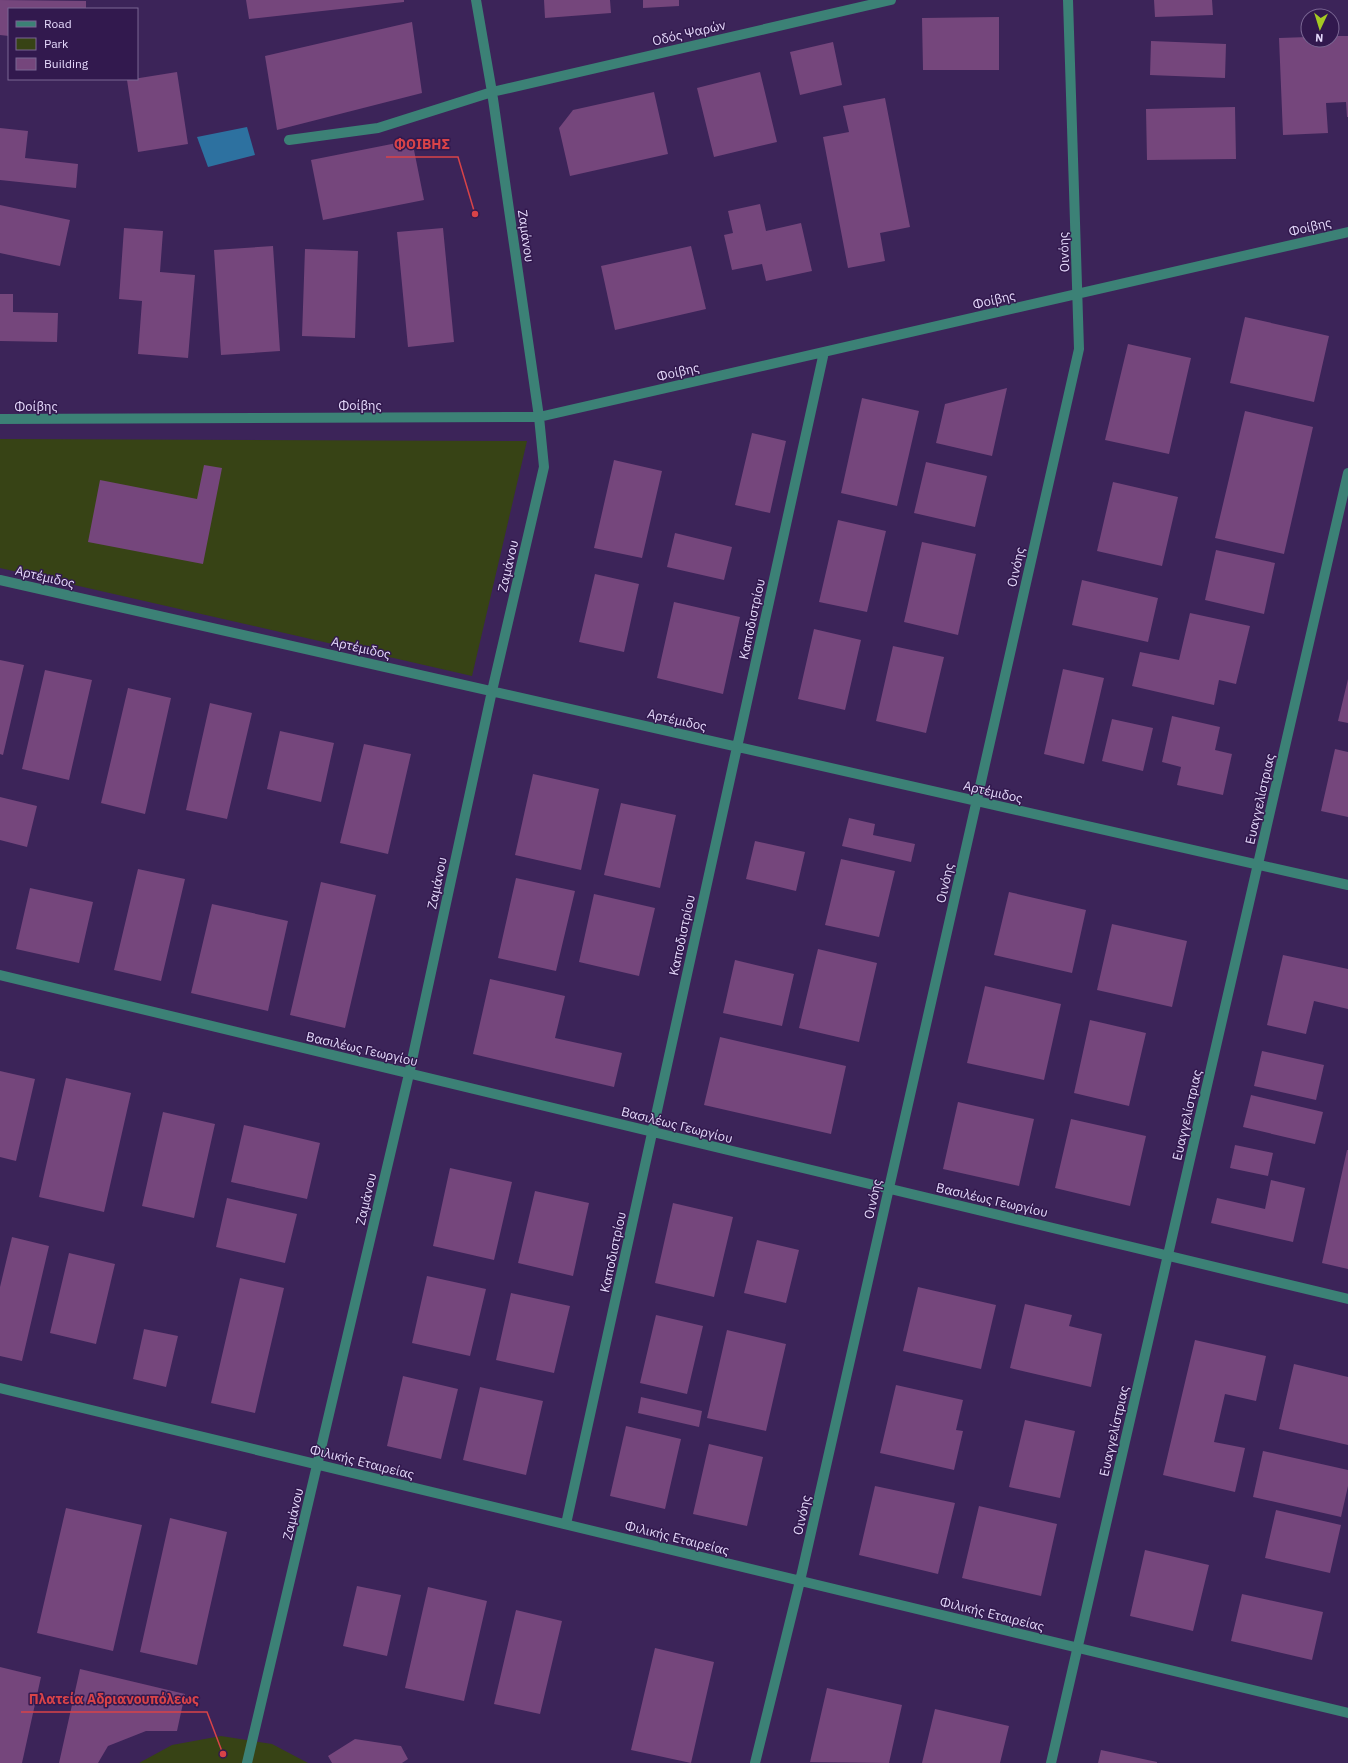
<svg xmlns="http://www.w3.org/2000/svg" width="1348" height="1763" viewBox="0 0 1348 1763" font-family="'IBM Plex Sans',sans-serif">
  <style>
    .green { fill: #374315 }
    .water { fill: #2d71a0 }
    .building { fill: #75467c }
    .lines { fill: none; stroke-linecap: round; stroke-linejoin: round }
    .minor { stroke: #3c8176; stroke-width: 10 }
    .labels { text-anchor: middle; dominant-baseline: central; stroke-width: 3; stroke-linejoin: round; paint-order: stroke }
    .street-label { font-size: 13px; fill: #e5d9fb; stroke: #32194e }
    .leader { fill: none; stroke: #d84348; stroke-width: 1.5 }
    .callout-dot { fill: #d84348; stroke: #32194e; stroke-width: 1.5 }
    .callout-label { font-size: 14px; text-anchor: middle; font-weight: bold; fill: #d84348; stroke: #32194e; stroke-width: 3; stroke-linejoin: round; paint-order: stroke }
  </style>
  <rect width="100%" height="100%" fill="#3c2459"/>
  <!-- green -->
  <path class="green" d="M 0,439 L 527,441 L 472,676 L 0,568 Z
    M 221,1736 L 272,1744 L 308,1763 L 139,1763 L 172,1745 Z"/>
  <!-- water -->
  <path class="water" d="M 247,127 L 255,155 L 208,167 L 197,137 Z"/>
  <!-- building -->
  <path class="building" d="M 0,0 L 86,1 L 86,9 L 9,9 L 9,36 L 0,35 Z
    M 246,0 L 404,0 L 404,2 L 249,19 Z
    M 544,0 L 610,0 L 611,13 L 545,18 Z
    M 643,0 L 679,0 L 679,6 L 643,8 Z
    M 1154,0 L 1212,0 L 1213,15 L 1155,17 Z
    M 999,17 L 999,70 L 923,70 L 922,18 Z
    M 412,22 L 422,93 L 277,130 L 265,56 Z
    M 1332,36 L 1348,36 L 1348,117 L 1347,117 L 1346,102 L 1326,103 L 1328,133 L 1283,135 L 1279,38 L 1308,37 L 1308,40 L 1332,40 Z
    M 1151,41 L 1226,44 L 1225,78 L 1150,75 Z
    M 833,42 L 842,85 L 800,95 L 790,52 Z
    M 177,72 L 188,144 L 138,152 L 127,80 Z
    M 760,72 L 777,142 L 714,157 L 697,88 Z
    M 654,92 L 668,154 L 570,176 L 559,128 L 573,110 Z
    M 885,98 L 910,227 L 880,233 L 885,261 L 848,268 L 823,137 L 849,132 L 843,106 Z
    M 1235,107 L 1236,159 L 1147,160 L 1146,109 Z
    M 0,128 L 28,131 L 25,158 L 78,164 L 76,188 L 0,180 Z
    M 412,140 L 424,200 L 323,220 L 311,160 Z
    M 760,204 L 766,231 L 801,223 L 812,271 L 766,281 L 762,264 L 732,270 L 724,235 L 733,233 L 728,211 Z
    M 0,205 L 70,220 L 60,266 L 0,253 Z
    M 124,228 L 163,231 L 160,272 L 195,275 L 188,358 L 138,354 L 142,301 L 119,299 Z
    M 443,228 L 454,342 L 408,347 L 397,232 Z
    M 273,246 L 280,351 L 221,355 L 214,250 Z
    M 691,246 L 706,309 L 615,330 L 601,266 Z
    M 305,249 L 358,251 L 355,338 L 302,336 Z
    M 0,294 L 13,294 L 13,312 L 58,313 L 57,342 L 0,341 Z
    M 1245,317 L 1329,336 L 1314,402 L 1230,383 Z
    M 1128,344 L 1191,358 L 1169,454 L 1105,440 Z
    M 1007,388 L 992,456 L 936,443 L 945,404 Z
    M 862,398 L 919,411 L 897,506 L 841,493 Z
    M 1245,411 L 1313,427 L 1284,554 L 1215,538 Z
    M 752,433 L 786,441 L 770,513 L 735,505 Z
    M 614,460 L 662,471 L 642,558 L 594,548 Z
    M 926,462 L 987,476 L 975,527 L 914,513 Z
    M 204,465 L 222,468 L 203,564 L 88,542 L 100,480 L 197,499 Z
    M 1113,482 L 1178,497 L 1162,566 L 1097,551 Z
    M 838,520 L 886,531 L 867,612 L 819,602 Z
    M 675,533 L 732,547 L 724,580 L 667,567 Z
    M 922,542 L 976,554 L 958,635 L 904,622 Z
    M 1216,550 L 1275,563 L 1264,614 L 1205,600 Z
    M 595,574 L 639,584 L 624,652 L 579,642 Z
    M 1082,580 L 1158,598 L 1148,642 L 1072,625 Z
    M 674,602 L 740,617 L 723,694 L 657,678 Z
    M 1190,613 L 1250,626 L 1236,684 L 1219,680 L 1214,705 L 1132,686 L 1140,652 L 1179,660 Z
    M 814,629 L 861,640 L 845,710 L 798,699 Z
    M 893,646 L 944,657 L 926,733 L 876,721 Z
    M 0,660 L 24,665 L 3,755 L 0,754 Z
    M 1063,669 L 1104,678 L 1084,764 L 1044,754 Z
    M 45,670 L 92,680 L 69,780 L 22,769 Z
    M 1348,679 L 1348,723 L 1338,721 Z
    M 128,688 L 171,698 L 145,814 L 101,803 Z
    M 210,703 L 252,713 L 227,819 L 186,810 Z
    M 1172,716 L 1220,727 L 1215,750 L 1232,754 L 1223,795 L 1177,785 L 1181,767 L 1162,762 Z
    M 1112,719 L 1153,728 L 1143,771 L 1102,761 Z
    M 280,731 L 334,743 L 321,802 L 267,789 Z
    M 364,744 L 411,754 L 388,854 L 340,843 Z
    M 1335,749 L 1348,752 L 1348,817 L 1321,811 Z
    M 533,774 L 599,789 L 581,870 L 515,855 Z
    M 0,797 L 37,806 L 27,847 L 0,840 Z
    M 621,803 L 676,815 L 660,888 L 604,875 Z
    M 849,818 L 875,824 L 873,835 L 915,844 L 911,862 L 842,846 Z
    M 755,841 L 805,852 L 796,891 L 746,879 Z
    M 841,859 L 895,871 L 879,937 L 825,925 Z
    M 138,869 L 185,879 L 161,981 L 114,970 Z
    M 516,878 L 575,891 L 556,971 L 498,958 Z
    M 321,882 L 376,895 L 345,1028 L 290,1015 Z
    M 30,888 L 93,902 L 79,963 L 16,949 Z
    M 1009,892 L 1086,910 L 1072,973 L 994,955 Z
    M 594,894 L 655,908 L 639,976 L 579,962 Z
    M 212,904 L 288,921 L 268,1011 L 191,993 Z
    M 1112,924 L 1187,941 L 1172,1007 L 1097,990 Z
    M 818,949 L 877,963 L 859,1042 L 799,1028 Z
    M 1283,955 L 1348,969 L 1348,1009 L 1314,1001 L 1306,1034 L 1267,1025 Z
    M 735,960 L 794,974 L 782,1026 L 723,1013 Z
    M 490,979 L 565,996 L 555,1038 L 622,1053 L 614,1087 L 473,1054 Z
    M 985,986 L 1061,1004 L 1044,1080 L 967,1063 Z
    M 1090,1020 L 1146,1033 L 1129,1106 L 1074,1093 Z
    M 720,1037 L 846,1066 L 831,1134 L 704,1105 Z
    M 1262,1051 L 1324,1065 L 1316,1100 L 1254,1086 Z
    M 0,1071 L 35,1079 L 16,1161 L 0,1157 Z
    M 66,1078 L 131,1093 L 104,1212 L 39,1197 Z
    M 1251,1095 L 1323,1112 L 1315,1144 L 1243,1127 Z
    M 958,1102 L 1034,1119 L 1019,1186 L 943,1169 Z
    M 163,1112 L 215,1124 L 194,1218 L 142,1206 Z
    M 1071,1119 L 1146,1136 L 1130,1206 L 1055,1188 Z
    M 244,1125 L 320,1143 L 307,1199 L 231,1182 Z
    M 1235,1145 L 1273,1153 L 1268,1176 L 1230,1168 Z
    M 1347,1150 L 1348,1150 L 1348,1269 L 1322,1263 Z
    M 450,1168 L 512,1182 L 494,1260 L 433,1246 Z
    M 1271,1180 L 1305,1188 L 1293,1242 L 1211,1223 L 1217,1198 L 1265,1209 Z
    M 535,1191 L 589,1203 L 573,1276 L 518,1263 Z
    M 227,1198 L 297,1214 L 285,1263 L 216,1247 Z
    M 673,1203 L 733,1217 L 714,1297 L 655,1283 Z
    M 12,1237 L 49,1246 L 22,1361 L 0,1356 L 0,1287 Z
    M 757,1240 L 799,1250 L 786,1303 L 744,1293 Z
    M 69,1253 L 115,1264 L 96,1344 L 50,1333 Z
    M 427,1276 L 486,1289 L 470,1356 L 412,1343 Z
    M 240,1278 L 284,1288 L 255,1413 L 211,1403 Z
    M 918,1287 L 996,1305 L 981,1369 L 903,1351 Z
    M 511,1293 L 570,1306 L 554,1373 L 496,1360 Z
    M 1025,1304 L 1072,1315 L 1069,1326 L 1102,1334 L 1091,1387 L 1010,1368 Z
    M 656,1315 L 703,1326 L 687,1394 L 640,1383 Z
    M 144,1329 L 178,1336 L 166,1387 L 133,1379 Z
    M 727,1330 L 786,1344 L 766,1431 L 707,1418 Z
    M 1195,1340 L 1266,1356 L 1256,1401 L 1225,1394 L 1214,1442 L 1245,1448 L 1235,1492 L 1163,1475 Z
    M 1294,1364 L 1348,1377 L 1348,1445 L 1279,1429 Z
    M 403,1376 L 458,1389 L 441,1459 L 387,1446 Z
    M 896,1385 L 963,1400 L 956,1430 L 963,1431 L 954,1470 L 880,1453 Z
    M 480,1387 L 543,1401 L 526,1475 L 463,1460 Z
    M 641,1397 L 702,1411 L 699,1427 L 638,1413 Z
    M 1025,1420 L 1075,1431 L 1060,1498 L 1009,1487 Z
    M 626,1426 L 681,1439 L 665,1509 L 610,1496 Z
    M 709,1444 L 763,1457 L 747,1526 L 693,1514 Z
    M 1263,1451 L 1348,1470 L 1348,1486 L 1341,1517 L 1253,1497 Z
    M 875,1486 L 955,1503 L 938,1574 L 859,1555 Z
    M 979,1506 L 1057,1524 L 1041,1596 L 962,1578 Z
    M 66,1508 L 142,1525 L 113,1651 L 37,1633 Z
    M 1276,1510 L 1341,1525 L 1330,1573 L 1265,1558 Z
    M 170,1518 L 227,1532 L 197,1665 L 140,1652 Z
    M 1145,1550 L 1209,1565 L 1193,1631 L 1130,1616 Z
    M 357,1586 L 401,1595 L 387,1656 L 343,1646 Z
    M 428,1587 L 487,1601 L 464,1701 L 405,1688 Z
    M 1242,1594 L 1323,1612 L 1312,1660 L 1231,1641 Z
    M 516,1610 L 562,1621 L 540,1714 L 494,1704 Z
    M 655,1648 L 714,1662 L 691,1763 L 631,1750 Z
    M 0,1667 L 41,1677 L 22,1763 L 0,1763 Z
    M 80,1669 L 185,1694 L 177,1731 L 146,1731 L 108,1746 L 98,1763 L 59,1763 Z
    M 827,1688 L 902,1705 L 889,1763 L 810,1762 Z
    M 935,1709 L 1009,1726 L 1000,1763 L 922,1763 Z
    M 355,1739 L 401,1746 L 408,1759 L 402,1763 L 332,1763 L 328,1756 Z
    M 1101,1750 L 1157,1762 L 1157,1763 L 1098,1763 Z"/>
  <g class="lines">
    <!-- minor -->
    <path class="minor" d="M 289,140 L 378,128 L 492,92 L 891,0
      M 0,419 L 539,417 L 1348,232
      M 0,580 L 1348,885
      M 0,975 L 1348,1299
      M 0,1388 L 1348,1713
      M 566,1524 L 824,352
      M 247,1763 L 409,1074 L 492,691 L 544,467 L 539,417 L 492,92 L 476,0
      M 755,1763 L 800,1581 L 1079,349 L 1068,0
      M 1051,1763 L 1348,473"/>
  </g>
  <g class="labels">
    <!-- street labels -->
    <g class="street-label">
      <text transform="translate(689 33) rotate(-13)">Οδóς Ψαρών</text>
      <text transform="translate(1310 227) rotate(-13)">Φοίβης</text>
      <text transform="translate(526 236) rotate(82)">Ζαμάνου</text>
      <text transform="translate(1064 252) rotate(-92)">Οινόης</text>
      <text transform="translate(994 300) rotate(-13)">Φοίβης</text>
      <text transform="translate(678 372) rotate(-13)">Φοίβης</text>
      <text x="360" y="405">Φοίβης</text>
      <text x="36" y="406">Φοίβης</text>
      <text transform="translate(508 566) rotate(-77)">Ζαμάνου</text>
      <text transform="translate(1016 567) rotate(-77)">Οινόης</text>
      <text transform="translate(45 577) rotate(13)">Αρτέμιδος</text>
      <text transform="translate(752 619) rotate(-78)">Καποδιστρίου</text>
      <text transform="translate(361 648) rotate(13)">Αρτέμιδος</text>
      <text transform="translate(677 720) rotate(13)">Αρτέμιδος</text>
      <text transform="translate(993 792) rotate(13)">Αρτέμιδος</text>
      <text transform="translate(1260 799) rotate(-77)">Ευαγγελίστριας</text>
      <text transform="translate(437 883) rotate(-78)">Ζαμάνου</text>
      <text transform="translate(945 883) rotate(-77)">Οινόης</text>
      <text transform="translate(682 935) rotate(-78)">Καποδιστρίου</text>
      <text transform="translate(362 1049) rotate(13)">Βασιλέως Γεωργίου</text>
      <text transform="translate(1187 1115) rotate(-77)">Ευαγγελίστριας</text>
      <text transform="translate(677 1125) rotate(14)">Βασιλέως Γεωργίου</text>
      <text transform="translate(366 1199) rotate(-77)">Ζαμάνου</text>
      <text transform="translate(873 1199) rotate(-77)">Οινόης</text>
      <text transform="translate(992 1200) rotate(13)">Βασιλέως Γεωργίου</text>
      <text transform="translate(613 1252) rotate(-78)">Καποδιστρίου</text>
      <text transform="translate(1114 1431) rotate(-77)">Ευαγγελίστριας</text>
      <text transform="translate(362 1462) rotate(14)">Φιλικής Εταιρείας</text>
      <text transform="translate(293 1514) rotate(-77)">Ζαμάνου</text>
      <text transform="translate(802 1515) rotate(-77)">Οινόης</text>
      <text transform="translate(677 1538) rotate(14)">Φιλικής Εταιρείας</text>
      <text transform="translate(992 1614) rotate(14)">Φιλικής Εταιρείας</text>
    </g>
  </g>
  <!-- callouts -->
  <path class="leader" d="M475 214L458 157H386M223 1754L207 1712H21"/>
  <g class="callout-dot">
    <circle cx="475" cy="214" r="4"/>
    <circle cx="223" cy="1754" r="4"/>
  </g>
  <g class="callout-label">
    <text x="422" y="149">ΦΟΙΒΗΣ</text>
    <text x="114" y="1704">Πλατεία Αδριανουπόλεως</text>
  </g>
  <!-- legend -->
  <rect x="8" y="8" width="130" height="72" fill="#32194e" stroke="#7a6693"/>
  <rect x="16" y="21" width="20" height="6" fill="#3c8176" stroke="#7a6693"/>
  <text x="44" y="28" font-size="12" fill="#e5d9fb">Road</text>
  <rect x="16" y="38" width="20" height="12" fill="#374315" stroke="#7a6693"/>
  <text x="44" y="48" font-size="12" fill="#e5d9fb">Park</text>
  <rect x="16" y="58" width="20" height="12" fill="#75467c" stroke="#7a6693"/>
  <text x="44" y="68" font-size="12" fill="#e5d9fb">Building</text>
  <!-- north arrow -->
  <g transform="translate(1320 28) rotate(184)"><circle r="19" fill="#32194e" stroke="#7a6693"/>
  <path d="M0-3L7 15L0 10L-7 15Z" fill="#a5c823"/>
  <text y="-6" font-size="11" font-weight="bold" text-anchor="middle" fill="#e5d9fb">N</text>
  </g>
</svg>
